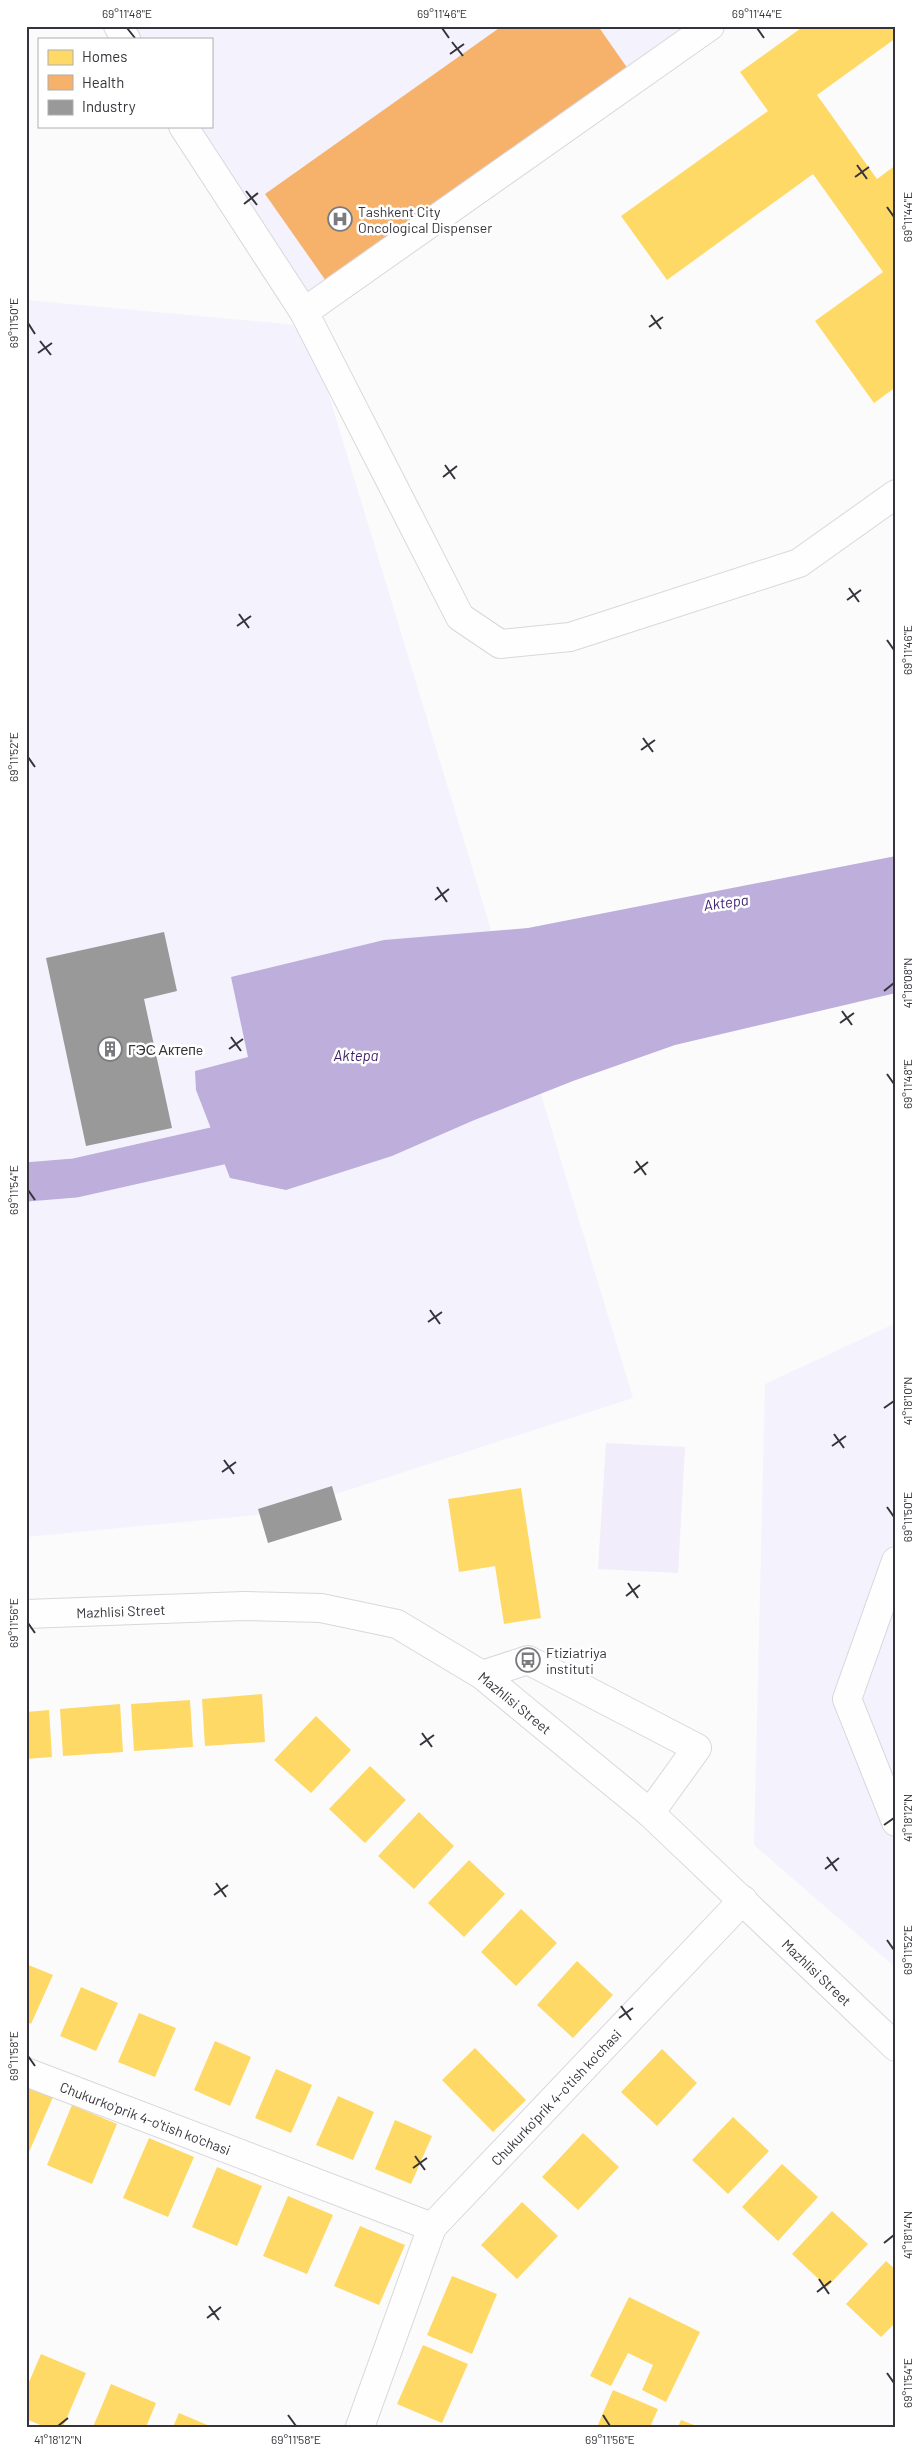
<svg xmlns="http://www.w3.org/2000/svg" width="922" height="2453" viewBox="0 0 922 2453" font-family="Barlow,sans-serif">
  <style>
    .built { fill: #f4f2fd }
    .green { fill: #f1edfa }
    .water { fill: #bdaedb }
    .homes { fill: #ffd966 }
    .health { fill: #f6b26b }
    .industry { fill: #999 }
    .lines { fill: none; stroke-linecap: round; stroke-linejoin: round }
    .canal { stroke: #bdaedb; stroke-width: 39 }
    .minor-casing { stroke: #d8d7db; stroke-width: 30 }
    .minor { stroke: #fefeff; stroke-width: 28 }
    .ticks { fill: none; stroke: #36343a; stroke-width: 2 }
    .labels { text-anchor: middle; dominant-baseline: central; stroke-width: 5; stroke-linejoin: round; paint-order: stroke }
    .poi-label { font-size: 14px; fill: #36343a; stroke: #fff; text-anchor: start }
    .street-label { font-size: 14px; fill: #36343a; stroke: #fff }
    .water-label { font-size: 15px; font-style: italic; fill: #3e1e69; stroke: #fff }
    .neatline { fill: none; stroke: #36343a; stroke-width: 2 }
    .ticks-label { font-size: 12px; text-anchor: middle; fill: #36343a }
  </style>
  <rect width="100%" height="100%" fill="#fbfbfc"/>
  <!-- built -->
  <path class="built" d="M 118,26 L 710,26 L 304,312 L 183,126 L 211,126 L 211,39 L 126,39 Z
    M 26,300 L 308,326 L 633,1398 L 277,1513 L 26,1537 Z
    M 896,1323 L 896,1968 L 754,1845 L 765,1384 Z"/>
  <!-- green -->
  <path class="green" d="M 606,1443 L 685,1447 L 678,1573 L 598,1569 Z"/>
  <!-- water -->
  <path class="water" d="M 896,856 L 896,993 L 675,1045 L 573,1081 L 472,1121 L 392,1156 L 286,1190 L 230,1178 L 196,1090 L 195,1071 L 248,1057 L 231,977 L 384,940 L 528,928 Z"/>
  <!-- homes -->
  <path class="homes" d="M 804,26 L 896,26 L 896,38 L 817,95 L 877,179 L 896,165 L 896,387 L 874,403 L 815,321 L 883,272 L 813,174 L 667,280 L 621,216 L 768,111 L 740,72 Z
    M 521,1488 L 541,1618 L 504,1624 L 495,1566 L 459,1572 L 448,1499 Z
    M 262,1694 L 265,1742 L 205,1746 L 202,1699 Z
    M 190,1700 L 193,1747 L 134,1751 L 131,1704 Z
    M 120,1704 L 123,1752 L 63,1756 L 60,1709 Z
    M 49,1710 L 52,1757 L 26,1759 L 26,1712 Z
    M 316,1716 L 351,1750 L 311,1793 L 274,1760 Z
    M 370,1766 L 406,1800 L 365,1843 L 329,1809 Z
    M 419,1812 L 454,1846 L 414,1889 L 378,1856 Z
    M 469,1860 L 505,1894 L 464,1937 L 428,1903 Z
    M 521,1909 L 557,1943 L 516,1986 L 481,1952 Z
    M 577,1961 L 613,1995 L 573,2038 L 537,2005 Z
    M 26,1964 L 53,1975 L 31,2024 L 26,2021 Z
    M 81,1987 L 118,2003 L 96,2051 L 60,2036 Z
    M 139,2013 L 176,2028 L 155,2077 L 118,2062 Z
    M 215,2041 L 251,2057 L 230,2106 L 194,2090 Z
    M 475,2048 L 526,2100 L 493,2132 L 442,2080 Z
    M 662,2049 L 697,2083 L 657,2126 L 621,2092 Z
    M 276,2069 L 312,2085 L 291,2133 L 255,2118 Z
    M 26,2086 L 53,2097 L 26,2159 Z
    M 338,2096 L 374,2112 L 353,2160 L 316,2145 Z
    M 72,2105 L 117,2124 L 92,2184 L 47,2165 Z
    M 733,2117 L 769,2151 L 728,2194 L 692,2160 Z
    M 395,2120 L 432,2136 L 411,2184 L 375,2169 Z
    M 583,2133 L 619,2167 L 578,2210 L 542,2177 Z
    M 149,2138 L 194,2157 L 168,2217 L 123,2198 Z
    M 782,2164 L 818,2197 L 778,2241 L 742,2207 Z
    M 217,2167 L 262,2186 L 237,2246 L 192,2227 Z
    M 288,2196 L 333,2215 L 307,2274 L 263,2256 Z
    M 522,2202 L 558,2236 L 517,2279 L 481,2245 Z
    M 832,2211 L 868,2244 L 827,2287 L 792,2254 Z
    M 360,2226 L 405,2245 L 379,2305 L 334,2286 Z
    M 886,2261 L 896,2270 L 896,2322 L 881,2337 L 846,2304 Z
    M 452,2276 L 497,2294 L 472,2354 L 427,2335 Z
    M 629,2297 L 700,2332 L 666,2402 L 642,2390 L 653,2365 L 628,2353 L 611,2386 L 590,2376 Z
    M 423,2345 L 468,2364 L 442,2423 L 397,2404 Z
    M 41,2354 L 86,2373 L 63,2427 L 45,2427 L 26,2419 L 26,2389 Z
    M 111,2384 L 156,2403 L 146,2427 L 93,2427 Z
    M 613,2390 L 658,2409 L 650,2427 L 597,2427 Z
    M 179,2413 L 212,2427 L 173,2427 Z
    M 681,2420 L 699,2427 L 678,2427 Z"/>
  <!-- health -->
  <path class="health" d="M 502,26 L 598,26 L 628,69 L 326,281 L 265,194 Z"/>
  <!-- industry -->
  <path class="industry" d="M 164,932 L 177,991 L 144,999 L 172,1128 L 86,1146 L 46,958 Z
    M 332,1486 L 342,1520 L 268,1543 L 258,1509 Z"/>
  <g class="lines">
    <!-- canal -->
    <path class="canal" d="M 26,1182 L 75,1178 L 270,1134"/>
    <!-- minor casing -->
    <g class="minor-casing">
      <g id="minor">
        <path d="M 118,26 L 126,39"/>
        <path d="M 183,126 L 304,312 L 460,617 L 500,644 L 570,637 L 799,563 L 896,494"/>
        <path d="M 304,312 L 710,26"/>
        <path d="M 896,1561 L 847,1699 L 896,1822"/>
        <path id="s1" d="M 26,1614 L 244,1606 L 321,1608 L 397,1624 L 482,1675 L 650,1813 L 896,2047"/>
        <path d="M 482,1675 L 528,1660 L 697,1748 L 650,1813"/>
        <path id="s2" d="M 26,2072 L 432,2227"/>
        <path id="s3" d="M 360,2427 L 432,2227 L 743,1900"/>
      </g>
    </g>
    <!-- minor -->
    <use href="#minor" class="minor"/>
  </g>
  <!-- ticks -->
  <path class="ticks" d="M 127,28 L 135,38M 442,28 L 449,38M 757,28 L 764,38M 452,42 L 463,56M 450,54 L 464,44M 857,165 L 867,179M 855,177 L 869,167M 246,191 L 257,205M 244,204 L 258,193M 887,207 L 894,217M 651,315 L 661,329M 28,323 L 35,334M 649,327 L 663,317M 40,341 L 51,355M 38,353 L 52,343M 445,465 L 455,479M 443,477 L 457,466M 849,588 L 859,602M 847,600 L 861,590M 239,614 L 249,628M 237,626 L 251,616M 887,640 L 894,650M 643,738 L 653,752M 641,750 L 655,740M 28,757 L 35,767M 437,887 L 447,902M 435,900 L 449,889M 884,991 L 894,983M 842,1011 L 852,1025M 840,1023 L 854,1013M 231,1037 L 241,1051M 229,1049 L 243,1039M 887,1074 L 894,1084M 636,1161 L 646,1175M 634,1173 L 648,1162M 28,1190 L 35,1200M 430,1310 L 440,1324M 428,1322 L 442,1312M 884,1408 L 894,1401M 834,1434 L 844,1448M 832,1446 L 846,1436M 224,1460 L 234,1474M 222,1472 L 236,1462M 887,1507 L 894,1517M 628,1583 L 638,1598M 626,1596 L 640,1585M 28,1623 L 35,1633M 422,1733 L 432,1747M 420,1745 L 434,1735M 884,1825 L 894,1818M 827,1857 L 837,1871M 825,1869 L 839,1858M 216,1883 L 226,1897M 214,1895 L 228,1885M 887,1940 L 894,1950M 621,2006 L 631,2020M 619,2018 L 633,2008M 28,2056 L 35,2066M 415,2156 L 425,2170M 413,2168 L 427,2158M 884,2243 L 894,2235M 819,2279 L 829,2294M 817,2292 L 831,2281M 209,2306 L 219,2320M 207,2318 L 221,2307M 887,2373 L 894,2383M 288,2415 L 296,2426M 603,2415 L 610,2426M 58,2426 L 68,2418"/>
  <!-- icons -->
  <defs>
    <g id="hospital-ring" transform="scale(1.25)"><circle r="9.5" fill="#fff" stroke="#7b7a7e" stroke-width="1.5"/><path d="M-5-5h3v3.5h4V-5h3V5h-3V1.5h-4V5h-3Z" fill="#7b7a7e"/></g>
    <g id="building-ring" transform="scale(1.25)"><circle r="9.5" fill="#fff" stroke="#7b7a7e" stroke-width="1.5"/><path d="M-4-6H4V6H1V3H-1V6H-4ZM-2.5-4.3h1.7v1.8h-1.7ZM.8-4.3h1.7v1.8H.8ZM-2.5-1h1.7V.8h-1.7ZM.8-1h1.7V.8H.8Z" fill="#7b7a7e"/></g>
    <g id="bus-ring" transform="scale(1.25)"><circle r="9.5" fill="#fff" stroke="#7b7a7e" stroke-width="1.5"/><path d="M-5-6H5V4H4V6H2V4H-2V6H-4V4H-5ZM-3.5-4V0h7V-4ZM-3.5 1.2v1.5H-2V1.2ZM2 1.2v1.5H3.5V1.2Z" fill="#7b7a7e"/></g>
  </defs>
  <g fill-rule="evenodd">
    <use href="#hospital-ring" x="340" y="219"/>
    <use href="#building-ring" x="110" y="1049"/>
    <use href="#bus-ring" x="528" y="1660"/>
  </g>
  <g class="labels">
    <!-- poi labels -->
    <g class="poi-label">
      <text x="358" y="211">Tashkent City<tspan x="358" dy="16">Oncological Dispenser</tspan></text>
      <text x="128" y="1049">ГЭС Актепe</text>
      <text x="546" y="1652">Ftiziatriya<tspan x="546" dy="16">instituti</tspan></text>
    </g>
    <!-- street labels -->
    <g class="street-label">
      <text stroke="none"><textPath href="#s1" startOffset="95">Mazhlisi Street</textPath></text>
      <text stroke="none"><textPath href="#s1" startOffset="515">Mazhlisi Street</textPath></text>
      <text stroke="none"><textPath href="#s1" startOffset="920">Mazhlisi Street</textPath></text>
      <text stroke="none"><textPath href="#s3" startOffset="392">Chukurko'prik 4-o'tish ko'chasi</textPath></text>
      <text stroke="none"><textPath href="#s2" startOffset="128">Chukurko'prik 4-o'tish ko'chasi</textPath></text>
    </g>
    <!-- water labels -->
    <g class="water-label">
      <text transform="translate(726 902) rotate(-8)">Aktepa</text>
      <text x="356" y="1055">Aktepa</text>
    </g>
  </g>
  <!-- border -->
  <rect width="922" height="2453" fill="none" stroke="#ffffff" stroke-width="55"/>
  <!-- legend -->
  <rect x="38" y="38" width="175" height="90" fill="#ffffff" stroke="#afaeb0"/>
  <rect x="48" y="50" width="25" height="15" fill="#ffd966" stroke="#afaeb0"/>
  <text x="82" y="62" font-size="15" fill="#36343a">Homes</text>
  <rect x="48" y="75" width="25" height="15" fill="#f6b26b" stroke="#afaeb0"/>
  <text x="82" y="88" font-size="15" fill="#36343a">Health</text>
  <rect x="48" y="100" width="25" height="15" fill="#999999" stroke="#afaeb0"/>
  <text x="82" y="112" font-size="15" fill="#36343a">Industry</text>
  <rect x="28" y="28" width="866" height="2398" class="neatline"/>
  <g class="ticks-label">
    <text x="127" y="18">69°11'48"E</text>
    <text x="442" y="18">69°11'46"E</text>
    <text x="757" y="18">69°11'44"E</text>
    <text transform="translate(908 217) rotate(-90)" y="4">69°11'44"E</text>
    <text transform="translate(14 323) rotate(-90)" y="4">69°11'50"E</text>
    <text transform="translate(908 650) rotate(-90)" y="4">69°11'46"E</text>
    <text transform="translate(14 757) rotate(-90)" y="4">69°11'52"E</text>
    <text transform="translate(908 983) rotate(-90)" y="4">41°18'08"N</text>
    <text transform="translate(908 1084) rotate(-90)" y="4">69°11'48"E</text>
    <text transform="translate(14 1190) rotate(-90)" y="4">69°11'54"E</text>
    <text transform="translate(908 1401) rotate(-90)" y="4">41°18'10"N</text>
    <text transform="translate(908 1517) rotate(-90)" y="4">69°11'50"E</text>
    <text transform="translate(14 1623) rotate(-90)" y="4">69°11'56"E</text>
    <text transform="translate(908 1818) rotate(-90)" y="4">41°18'12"N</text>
    <text transform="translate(908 1950) rotate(-90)" y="4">69°11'52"E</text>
    <text transform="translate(14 2056) rotate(-90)" y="4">69°11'58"E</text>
    <text transform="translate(908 2235) rotate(-90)" y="4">41°18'14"N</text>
    <text transform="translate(908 2383) rotate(-90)" y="4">69°11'54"E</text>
    <text x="58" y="2444">41°18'12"N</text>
    <text x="296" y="2444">69°11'58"E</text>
    <text x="610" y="2444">69°11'56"E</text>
  </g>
</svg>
